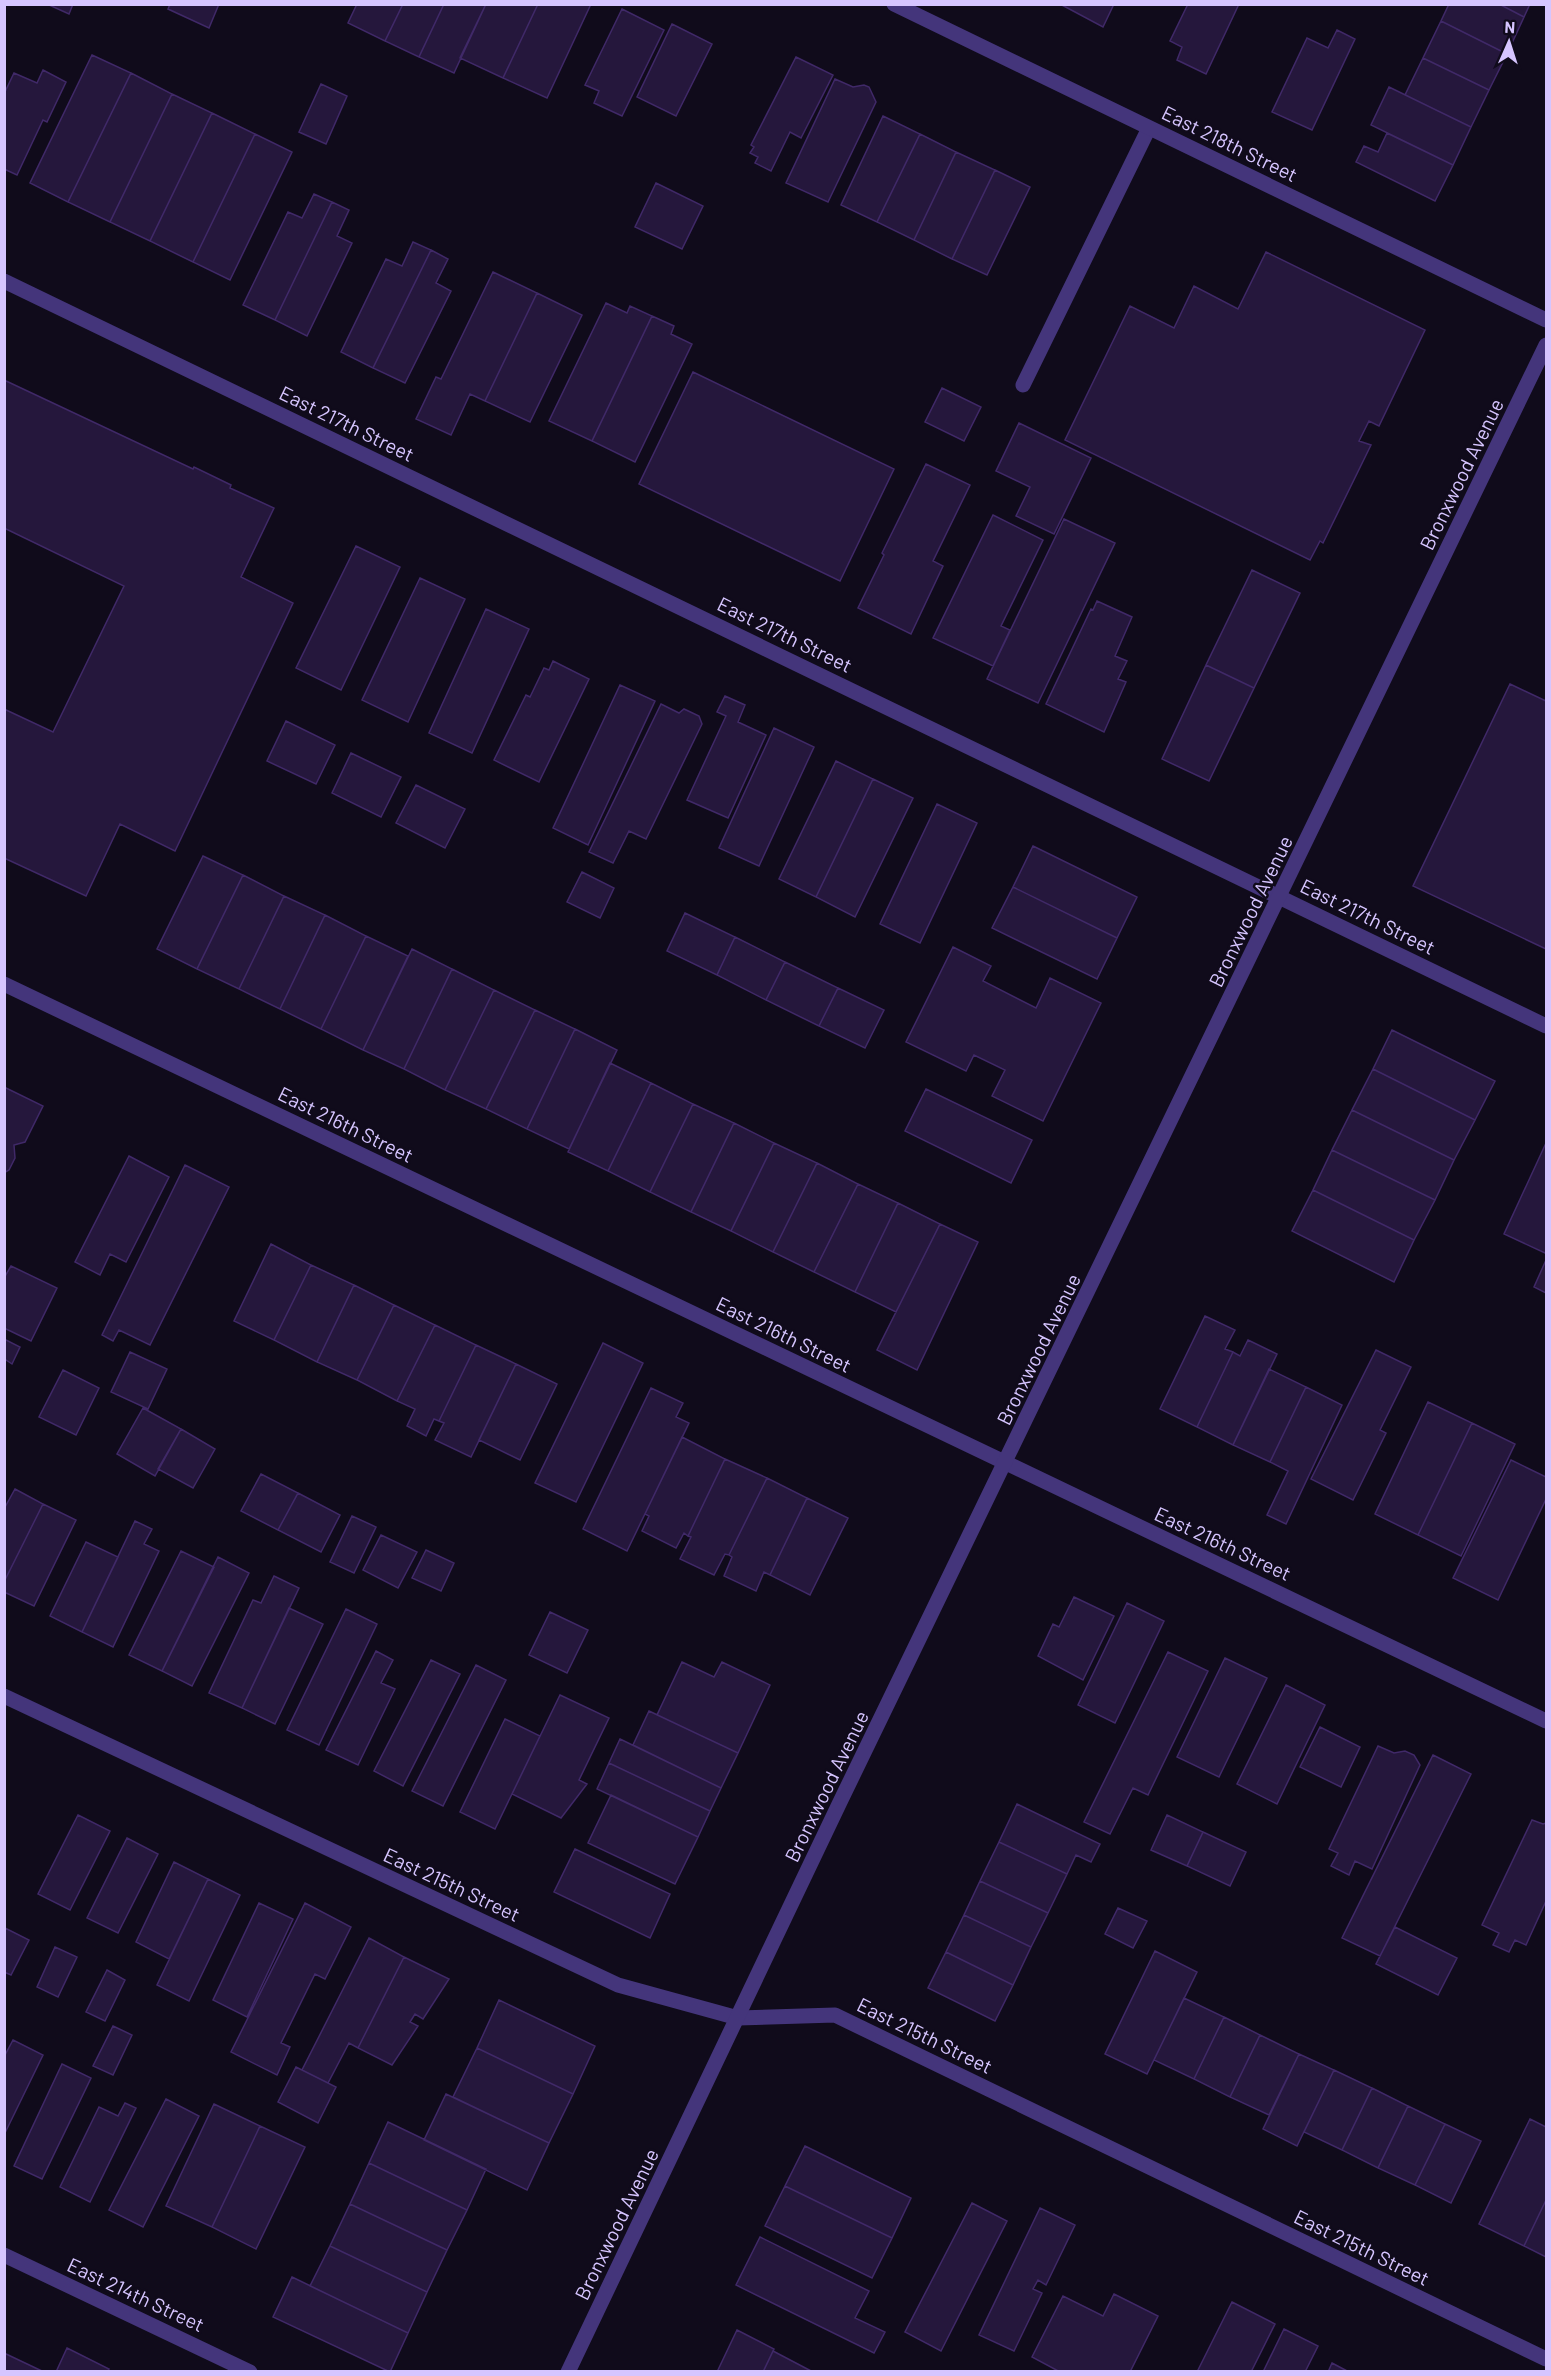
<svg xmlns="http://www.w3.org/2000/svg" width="1551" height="2376" viewBox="0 0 1551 2376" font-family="Barlow,sans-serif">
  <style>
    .building { fill: #25173c; stroke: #402968; stroke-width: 1.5 }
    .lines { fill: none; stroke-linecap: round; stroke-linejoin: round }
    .service { stroke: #44357b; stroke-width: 15 }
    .minor { stroke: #44357b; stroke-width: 15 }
    .tertiary { stroke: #44357b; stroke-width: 15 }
    .labels { text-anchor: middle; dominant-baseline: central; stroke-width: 5; stroke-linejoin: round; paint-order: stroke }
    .street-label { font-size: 20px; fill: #d6c5ff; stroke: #100b1b }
  </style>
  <rect width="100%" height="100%" fill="#100b1b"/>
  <!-- building -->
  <path class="building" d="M 47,4 L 73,4 L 69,14 Z
    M 170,4 L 219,4 L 209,28 L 168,9 Z
    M 357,4 L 403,4 L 385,41 L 348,23 Z
    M 403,4 L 444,4 L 419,57 L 385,41 Z
    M 444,4 L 486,4 L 454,73 L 419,57 Z
    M 486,4 L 538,4 L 503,78 L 460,58 Z
    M 538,4 L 591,4 L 547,98 L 503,78 Z
    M 1060,4 L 1114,4 L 1103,27 Z
    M 1188,4 L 1239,4 L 1206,74 L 1177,60 L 1182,47 L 1170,41 Z
    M 1449,4 L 1499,4 L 1524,17 L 1507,54 L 1441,21 Z
    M 1499,4 L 1530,4 L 1524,17 Z
    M 622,9 L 664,30 L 622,116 L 594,103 L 599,91 L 585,85 Z
    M 1441,21 L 1507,54 L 1489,90 L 1423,58 Z
    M 672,24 L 712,44 L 676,116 L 637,97 Z
    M 1337,30 L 1355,39 L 1312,130 L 1272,112 L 1307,38 L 1328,48 Z
    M 92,55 L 131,73 L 68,202 L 30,183 Z
    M 796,57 L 833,75 L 801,138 L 790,132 L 771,171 L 755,163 L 758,157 L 750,153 L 754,147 L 751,145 Z
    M 1423,58 L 1489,90 L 1471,127 L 1405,95 Z
    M 43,70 L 66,82 L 47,122 L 43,120 L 17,175 L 4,169 L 4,94 L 14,73 L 37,83 Z
    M 131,73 L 172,94 L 110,222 L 68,202 Z
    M 835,79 L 853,87 L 864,85 L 869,87 L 876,102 L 828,202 L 786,183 Z
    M 321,84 L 347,96 L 326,144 L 299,132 Z
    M 1389,87 L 1471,127 L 1453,165 L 1371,125 Z
    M 172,94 L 212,113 L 150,241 L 110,222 Z
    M 212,113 L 255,134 L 193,262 L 150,241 Z
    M 883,116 L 920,134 L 877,222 L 841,205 Z
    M 1387,133 L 1453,165 L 1435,201 L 1356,162 L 1364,146 L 1378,152 Z
    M 255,134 L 292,152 L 230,280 L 193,262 Z
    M 920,134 L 956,152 L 914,240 L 877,222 Z
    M 956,152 L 995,170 L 952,259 L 914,240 Z
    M 995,170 L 1030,187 L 987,275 L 952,259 Z
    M 656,183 L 703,206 L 682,249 L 635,227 Z
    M 314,194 L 332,202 L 275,320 L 243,305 L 288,212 L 302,218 Z
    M 332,202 L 349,210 L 337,236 L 352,243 L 307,336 L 275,320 Z
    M 413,242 L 431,250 L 373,368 L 341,352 L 386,259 L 402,266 Z
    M 431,250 L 448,259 L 436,283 L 451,291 L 405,383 L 373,368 Z
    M 1266,252 L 1425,330 L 1379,426 L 1369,421 L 1359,441 L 1371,445 L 1323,543 L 1320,541 L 1310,560 L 1065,440 L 1130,306 L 1174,328 L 1194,286 L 1238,309 Z
    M 493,272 L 537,293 L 485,401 L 470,394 L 451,435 L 416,419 L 436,377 L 441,379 Z
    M 537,293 L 582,315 L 530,422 L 485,401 Z
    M 606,303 L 627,313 L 630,306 L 652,316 L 592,441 L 549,421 Z
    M 652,316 L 674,326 L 671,334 L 692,344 L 635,462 L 592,441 Z
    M 693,372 L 894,469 L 840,581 L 639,484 Z
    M 4,380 L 193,469 L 194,467 L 231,485 L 230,488 L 274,508 L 241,577 L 293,603 L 175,851 L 120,824 L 86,896 L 4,858 L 4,709 L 53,732 L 124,586 L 4,528 Z
    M 942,388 L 981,407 L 964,441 L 925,422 Z
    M 1019,423 L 1091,458 L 1054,534 L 1016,516 L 1030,487 L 996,471 Z
    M 926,464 L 970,485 L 933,561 L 943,566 L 911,634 L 858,608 L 884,555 L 882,553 Z
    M 993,515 L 1043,540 L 1001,626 L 1010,630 L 993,666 L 933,638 Z
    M 1064,519 L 1115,543 L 1038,703 L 987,679 Z
    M 356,546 L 400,567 L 341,690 L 296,668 Z
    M 1252,570 L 1300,593 L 1254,688 L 1206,665 Z
    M 420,578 L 465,599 L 408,722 L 362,700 Z
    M 1097,601 L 1132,617 L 1115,656 L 1127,661 L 1118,679 L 1126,682 L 1104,732 L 1046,704 L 1091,609 L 1093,610 Z
    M 486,609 L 529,629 L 472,753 L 429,733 Z
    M 553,661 L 589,679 L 539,782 L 494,760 L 526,695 L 530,697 L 544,668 L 549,670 Z
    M 1206,665 L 1254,688 L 1209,781 L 1162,759 Z
    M 1510,684 L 1546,701 L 1546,949 L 1413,886 Z
    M 620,685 L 655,701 L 588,845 L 553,828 Z
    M 725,696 L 745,705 L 738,722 L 766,735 L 728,818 L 687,800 L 726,716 L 717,712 Z
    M 661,704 L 679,713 L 684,709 L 699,716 L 702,724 L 646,839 L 629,831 L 613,863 L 589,852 Z
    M 286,721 L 335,745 L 316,784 L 267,761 Z
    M 774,728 L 814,747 L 759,866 L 719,848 Z
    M 351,753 L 401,777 L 381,817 L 332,793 Z
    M 836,761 L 873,779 L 816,897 L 779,879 Z
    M 873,779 L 913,798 L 855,917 L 816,897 Z
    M 416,785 L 465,809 L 445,848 L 396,823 Z
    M 937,804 L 977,823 L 920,943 L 880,924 Z
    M 1033,846 L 1137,897 L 1117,938 L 1013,887 Z
    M 203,856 L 243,875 L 197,969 L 157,949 Z
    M 582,872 L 614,888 L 600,918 L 567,902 Z
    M 243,875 L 284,896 L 239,989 L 197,969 Z
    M 1013,887 L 1117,938 L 1097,979 L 992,928 Z
    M 284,896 L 325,915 L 280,1009 L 239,989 Z
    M 685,913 L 735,937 L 717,975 L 667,951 Z
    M 325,915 L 366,936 L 321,1029 L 280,1009 Z
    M 366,936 L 408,956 L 363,1050 L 321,1029 Z
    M 735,937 L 785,962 L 766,1000 L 717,975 Z
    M 953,947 L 991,966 L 983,981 L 1036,1008 L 1050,978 L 1101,1003 L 1043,1121 L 992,1096 L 1005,1070 L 974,1055 L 966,1071 L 906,1042 Z
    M 412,949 L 452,969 L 404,1069 L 363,1050 Z
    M 785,962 L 838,988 L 819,1026 L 766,1000 Z
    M 452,969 L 494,990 L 445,1090 L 404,1069 Z
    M 838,988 L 884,1010 L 865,1048 L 819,1026 Z
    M 494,990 L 535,1010 L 486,1109 L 445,1090 Z
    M 535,1010 L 575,1029 L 527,1129 L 486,1109 Z
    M 575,1029 L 617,1050 L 569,1149 L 527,1129 Z
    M 1392,1030 L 1495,1081 L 1475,1120 L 1373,1069 Z
    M 610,1063 L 651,1083 L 608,1171 L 568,1152 Z
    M 1373,1069 L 1475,1120 L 1454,1160 L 1352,1110 Z
    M 651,1083 L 693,1104 L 650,1192 L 608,1171 Z
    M 4,1087 L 43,1106 L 25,1142 L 14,1145 L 15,1158 L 9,1170 L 4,1173 Z
    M 926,1089 L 1032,1140 L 1011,1183 L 905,1131 Z
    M 693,1104 L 734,1123 L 691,1212 L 650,1192 Z
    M 1352,1110 L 1454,1160 L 1435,1200 L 1332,1150 Z
    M 734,1123 L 774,1143 L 731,1231 L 691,1212 Z
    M 774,1143 L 817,1163 L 773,1252 L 731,1231 Z
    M 1546,1143 L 1546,1251 L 1545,1253 L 1504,1234 Z
    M 1332,1150 L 1435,1200 L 1414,1240 L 1313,1190 Z
    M 129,1156 L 169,1177 L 126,1262 L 110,1254 L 100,1275 L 75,1262 Z
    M 817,1163 L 858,1184 L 814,1272 L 773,1252 Z
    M 185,1165 L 229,1187 L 150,1345 L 119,1330 L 113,1341 L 102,1335 Z
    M 858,1184 L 898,1203 L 855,1292 L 814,1272 Z
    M 1313,1190 L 1414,1240 L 1394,1282 L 1292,1231 Z
    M 898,1203 L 940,1224 L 896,1312 L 855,1292 Z
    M 940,1224 L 978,1242 L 917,1370 L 877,1350 Z
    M 271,1244 L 311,1265 L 274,1340 L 234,1321 Z
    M 1546,1260 L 1546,1293 L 1534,1287 Z
    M 311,1265 L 354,1285 L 317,1362 L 274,1340 Z
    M 11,1266 L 57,1288 L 31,1341 L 4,1328 L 4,1278 Z
    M 354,1285 L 394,1305 L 357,1380 L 317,1362 Z
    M 394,1305 L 435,1325 L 397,1401 L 357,1380 Z
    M 1205,1316 L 1235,1330 L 1225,1349 L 1233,1352 L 1197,1427 L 1160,1409 Z
    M 435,1325 L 476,1345 L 439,1421 L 434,1419 L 426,1436 L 407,1426 L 415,1409 L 397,1401 Z
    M 4,1339 L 20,1347 L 12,1364 L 6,1360 L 4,1363 Z
    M 1248,1340 L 1277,1354 L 1233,1445 L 1197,1427 L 1233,1352 L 1240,1356 Z
    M 603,1343 L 643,1363 L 576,1502 L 535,1483 Z
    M 476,1345 L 516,1364 L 471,1457 L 435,1440 L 444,1423 L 439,1421 Z
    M 1376,1350 L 1411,1367 L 1380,1430 L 1386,1433 L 1353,1500 L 1311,1479 Z
    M 130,1352 L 167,1369 L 148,1409 L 111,1392 Z
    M 516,1364 L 557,1384 L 520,1460 L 479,1440 Z
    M 1269,1369 L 1306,1387 L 1270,1462 L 1233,1445 Z
    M 63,1370 L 99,1388 L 76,1435 L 39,1417 Z
    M 1306,1387 L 1342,1405 L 1286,1524 L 1267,1515 L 1288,1471 L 1270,1462 Z
    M 651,1388 L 683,1403 L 676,1417 L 689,1423 L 627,1551 L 583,1529 Z
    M 1428,1402 L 1472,1423 L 1418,1535 L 1375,1514 Z
    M 143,1408 L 181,1429 L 155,1476 L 117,1454 Z
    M 1472,1423 L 1515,1444 L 1461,1556 L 1418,1535 Z
    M 181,1429 L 215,1449 L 193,1488 L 158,1469 Z
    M 682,1437 L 725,1459 L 688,1536 L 684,1533 L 676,1548 L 642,1531 L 649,1516 L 645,1514 Z
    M 725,1459 L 767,1478 L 729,1555 L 725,1554 L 714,1575 L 680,1559 L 691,1537 L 688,1536 Z
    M 1511,1460 L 1546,1477 L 1546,1499 L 1498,1600 L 1453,1578 Z
    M 261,1474 L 298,1493 L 278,1530 L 241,1511 Z
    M 767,1478 L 807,1498 L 770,1575 L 764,1572 L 756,1591 L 724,1576 L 732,1557 L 729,1555 Z
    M 15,1489 L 43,1504 L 4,1582 L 4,1509 Z
    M 298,1493 L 340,1515 L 321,1552 L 278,1530 Z
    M 807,1498 L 848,1518 L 810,1595 L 770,1575 Z
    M 43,1504 L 76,1520 L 34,1606 L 4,1592 L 4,1582 Z
    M 352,1516 L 376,1527 L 354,1573 L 330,1562 Z
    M 135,1521 L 152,1529 L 144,1544 L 159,1551 L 113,1647 L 82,1632 Z
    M 381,1535 L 417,1552 L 398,1588 L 363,1570 Z
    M 86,1542 L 118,1557 L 82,1632 L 50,1616 Z
    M 426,1550 L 454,1563 L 441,1591 L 412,1578 Z
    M 181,1551 L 214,1567 L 162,1671 L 129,1655 Z
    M 218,1557 L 249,1573 L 192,1686 L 162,1671 Z
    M 274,1576 L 299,1588 L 242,1708 L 209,1693 L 253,1600 L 261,1603 Z
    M 1074,1597 L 1114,1616 L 1083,1680 L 1038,1656 L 1053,1624 L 1059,1627 Z
    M 1127,1603 L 1164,1621 L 1115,1723 L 1078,1705 Z
    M 289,1608 L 323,1624 L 275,1724 L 242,1708 Z
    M 346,1609 L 377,1624 L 319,1745 L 287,1730 Z
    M 550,1612 L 588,1630 L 567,1673 L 529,1655 Z
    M 376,1651 L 393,1660 L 381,1683 L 395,1689 L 358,1765 L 326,1750 Z
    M 1168,1652 L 1208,1671 L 1148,1795 L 1133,1788 L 1110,1834 L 1084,1822 Z
    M 1225,1658 L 1267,1678 L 1219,1777 L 1177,1757 Z
    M 431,1660 L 460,1674 L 403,1786 L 374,1771 Z
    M 682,1662 L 714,1677 L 722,1662 L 770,1685 L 738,1753 L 657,1715 Z
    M 476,1665 L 506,1680 L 443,1806 L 412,1791 Z
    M 1286,1685 L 1325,1705 L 1277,1804 L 1237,1784 Z
    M 560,1695 L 609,1718 L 579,1780 L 587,1784 L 561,1818 L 512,1794 Z
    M 649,1711 L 738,1753 L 721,1788 L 633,1745 Z
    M 505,1719 L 540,1736 L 495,1829 L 460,1812 Z
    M 1320,1727 L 1360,1747 L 1341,1787 L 1300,1767 Z
    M 620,1739 L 721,1788 L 710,1811 L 609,1763 Z
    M 1378,1746 L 1394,1753 L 1405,1751 L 1414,1755 L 1420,1765 L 1372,1869 L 1355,1861 L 1349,1875 L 1331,1866 L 1338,1853 L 1329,1849 Z
    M 1433,1755 L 1471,1774 L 1380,1956 L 1342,1938 Z
    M 609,1763 L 710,1811 L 698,1837 L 597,1789 Z
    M 611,1795 L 698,1837 L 675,1884 L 588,1843 Z
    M 1017,1804 L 1100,1844 L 1091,1862 L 1076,1855 L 1067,1874 L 999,1842 Z
    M 78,1815 L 110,1831 L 70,1910 L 38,1894 Z
    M 1167,1815 L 1203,1832 L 1187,1866 L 1151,1850 Z
    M 1532,1820 L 1543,1824 L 1546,1823 L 1546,1901 L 1526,1945 L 1515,1940 L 1509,1952 L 1493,1945 L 1499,1933 L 1482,1925 Z
    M 1203,1832 L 1246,1852 L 1230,1886 L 1187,1866 Z
    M 127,1838 L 158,1854 L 118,1933 L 87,1918 Z
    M 999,1842 L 1067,1874 L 1048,1913 L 980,1881 Z
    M 575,1849 L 670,1894 L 650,1938 L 554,1892 Z
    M 174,1862 L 208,1879 L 169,1959 L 136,1942 Z
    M 208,1879 L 240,1895 L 189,2001 L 157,1985 Z
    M 980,1881 L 1048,1913 L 1031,1947 L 964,1915 Z
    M 259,1903 L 293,1919 L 247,2017 L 213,2000 Z
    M 305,1903 L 351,1927 L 325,1979 L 315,1974 L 281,2043 L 290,2047 L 277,2075 L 231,2052 Z
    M 1118,1908 L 1147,1921 L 1133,1948 L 1105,1934 Z
    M 964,1915 L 1031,1947 L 1013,1985 L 946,1952 Z
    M 1395,1927 L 1457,1958 L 1438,1995 L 1376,1964 Z
    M 5,1928 L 29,1940 L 11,1975 L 4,1972 Z
    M 369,1938 L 404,1957 L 358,2048 L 349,2043 L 328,2083 L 302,2070 Z
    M 55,1947 L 77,1957 L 58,1997 L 37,1987 Z
    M 1155,1951 L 1197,1972 L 1147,2074 L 1105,2054 Z
    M 946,1952 L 1013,1985 L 995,2021 L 928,1988 Z
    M 404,1957 L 449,1979 L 423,2019 L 415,2014 L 410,2022 L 418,2026 L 392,2065 L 358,2048 Z
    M 107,1970 L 125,1980 L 105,2021 L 86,2012 Z
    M 1184,1998 L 1224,2017 L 1194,2079 L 1154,2060 Z
    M 499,2000 L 595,2046 L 573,2094 L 477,2048 Z
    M 1224,2017 L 1260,2035 L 1230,2097 L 1194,2079 Z
    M 113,2026 L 132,2035 L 113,2075 L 93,2066 Z
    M 1260,2035 L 1299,2054 L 1269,2115 L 1230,2097 Z
    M 13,2040 L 43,2055 L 4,2135 L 4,2057 Z
    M 477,2048 L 573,2094 L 549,2143 L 453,2097 Z
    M 1299,2054 L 1334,2070 L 1297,2146 L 1263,2129 Z
    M 62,2064 L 91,2078 L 42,2179 L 14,2166 Z
    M 296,2067 L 336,2087 L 318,2123 L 278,2102 Z
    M 1334,2070 L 1372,2088 L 1342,2150 L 1304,2132 Z
    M 1372,2088 L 1408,2106 L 1378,2168 L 1342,2150 Z
    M 446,2094 L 549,2143 L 527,2190 L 424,2140 Z
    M 166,2099 L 199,2116 L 143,2227 L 109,2210 Z
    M 125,2103 L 136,2108 L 90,2202 L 60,2187 L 99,2107 L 118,2116 Z
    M 214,2104 L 260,2126 L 212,2227 L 166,2206 Z
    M 1408,2106 L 1445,2124 L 1415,2185 L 1378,2168 Z
    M 1530,2119 L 1546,2127 L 1546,2200 L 1524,2246 L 1479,2224 Z
    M 388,2122 L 486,2169 L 467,2210 L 369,2163 Z
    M 1445,2124 L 1481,2141 L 1451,2203 L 1415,2185 Z
    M 260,2126 L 305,2147 L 256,2249 L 212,2227 Z
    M 805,2146 L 911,2198 L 892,2238 L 785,2186 Z
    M 369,2163 L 467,2210 L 447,2250 L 350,2204 Z
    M 785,2186 L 892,2238 L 872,2278 L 765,2226 Z
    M 1546,2200 L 1546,2257 L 1524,2246 Z
    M 972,2203 L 1007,2221 L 941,2351 L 905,2332 Z
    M 350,2204 L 447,2250 L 427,2292 L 330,2246 Z
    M 1040,2208 L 1075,2225 L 1046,2285 L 1038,2280 L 1033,2289 L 1042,2293 L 1014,2351 L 979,2335 Z
    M 760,2237 L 869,2291 L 855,2318 L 885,2332 L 874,2353 L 736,2285 Z
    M 330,2246 L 427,2292 L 408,2333 L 310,2286 Z
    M 292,2277 L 408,2333 L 390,2372 L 273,2317 Z
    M 1114,2294 L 1158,2316 L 1130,2372 L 1060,2372 L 1032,2357 L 1063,2296 L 1103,2316 Z
    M 1232,2302 L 1275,2324 L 1251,2372 L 1197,2372 Z
    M 1284,2329 L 1318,2346 L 1305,2372 L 1263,2372 Z
    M 737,2330 L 774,2349 L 763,2372 L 717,2372 Z
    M 67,2348 L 109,2369 L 107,2372 L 56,2372 Z
    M 773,2351 L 813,2372 L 763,2372 Z
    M 4,2353 L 44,2372 L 4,2372 Z
    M 1332,2363 L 1349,2372 L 1328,2372 Z"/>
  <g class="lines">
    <!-- service -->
    <path class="service" d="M 1023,385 L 1149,128"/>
    <!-- minor -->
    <path class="minor" d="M 894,4 L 1546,320
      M 4,281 L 1546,1026
      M 4,984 L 1546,1721
      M 4,1696 L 618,1985 L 738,2018 L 835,2015 L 1546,2359
      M 4,2255 L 250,2372"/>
    <!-- tertiary -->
    <path class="tertiary" d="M 568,2372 L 840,1802 L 1546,345"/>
  </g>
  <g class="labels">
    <!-- street labels -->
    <g class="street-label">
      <text transform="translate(1230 143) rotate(26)">East 218th Street</text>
      <text transform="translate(347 423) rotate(26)">East 217th Street</text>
      <text transform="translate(1461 474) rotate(-64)">Bronxwood Avenue</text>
      <text transform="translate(785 634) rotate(26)">East 217th Street</text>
      <text transform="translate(1250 911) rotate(-64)">Bronxwood Avenue</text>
      <text transform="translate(1368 916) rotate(26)">East 217th Street</text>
      <text transform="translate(346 1124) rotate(26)">East 216th Street</text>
      <text transform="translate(784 1334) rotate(26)">East 216th Street</text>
      <text transform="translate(1038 1349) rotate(-64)">Bronxwood Avenue</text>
      <text transform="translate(1223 1543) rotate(25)">East 216th Street</text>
      <text transform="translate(826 1786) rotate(-64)">Bronxwood Avenue</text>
      <text transform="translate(452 1884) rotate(25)">East 215th Street</text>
      <text transform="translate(925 2035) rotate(26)">East 215th Street</text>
      <text transform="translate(616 2224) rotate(-64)">Bronxwood Avenue</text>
      <text transform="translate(1362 2247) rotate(26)">East 215th Street</text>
      <text transform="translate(136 2294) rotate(25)">East 214th Street</text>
    </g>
  </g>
  <!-- border -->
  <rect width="1551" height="2376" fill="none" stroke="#d6c5ff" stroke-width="12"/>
  <!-- north arrow -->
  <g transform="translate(1509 42) rotate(3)" stroke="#100b1b" stroke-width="4.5" paint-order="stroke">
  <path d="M0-4.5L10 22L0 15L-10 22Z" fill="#d6c5ff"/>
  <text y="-9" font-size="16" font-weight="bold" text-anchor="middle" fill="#d6c5ff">N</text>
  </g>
</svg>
